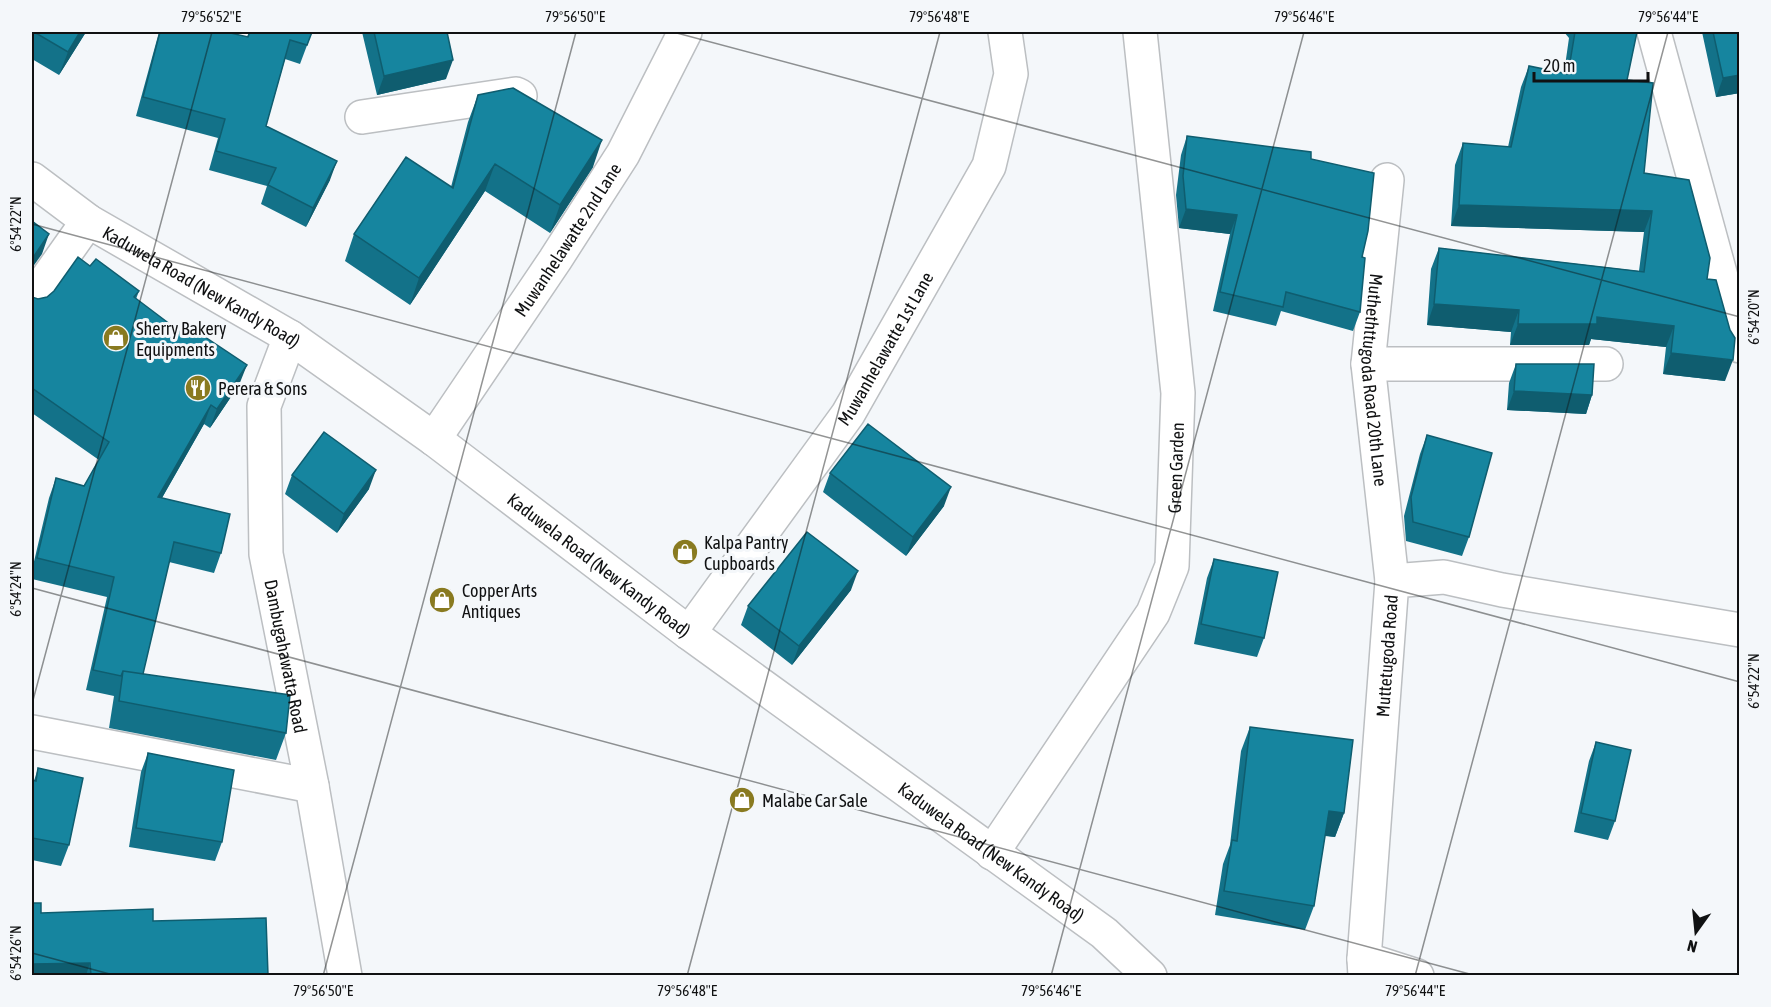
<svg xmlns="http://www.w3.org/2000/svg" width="1771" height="1007" viewBox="0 0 1771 1007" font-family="'Asap Condensed',sans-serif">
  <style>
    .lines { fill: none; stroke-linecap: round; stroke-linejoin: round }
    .minor-casing { stroke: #bcbfc2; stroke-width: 36 }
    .major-casing { stroke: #bcbfc2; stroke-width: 36 }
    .minor { stroke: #fff; stroke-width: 33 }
    .major { stroke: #fff; stroke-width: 33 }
    .wall { fill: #137289 }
    .shaded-wall { fill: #0f5d6f }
    .building { fill: #16859f; stroke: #0f5d6f; stroke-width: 1.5 }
    .ticks { fill: none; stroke: #101112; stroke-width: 1.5; stroke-opacity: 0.45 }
    .labels { text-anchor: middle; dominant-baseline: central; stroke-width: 6; stroke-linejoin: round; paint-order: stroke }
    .street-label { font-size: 18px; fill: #101112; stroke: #f4f7fa }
    .poi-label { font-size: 18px; fill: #101112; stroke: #f4f7fa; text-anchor: start }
    .neatline { fill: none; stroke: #101112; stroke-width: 2 }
    .ticks-label { font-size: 15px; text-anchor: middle; fill: #101112 }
  </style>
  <rect width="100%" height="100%" fill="#f4f7fa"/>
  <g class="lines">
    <!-- minor casing -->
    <g class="minor-casing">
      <g id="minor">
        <path d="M 1654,32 L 1740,346"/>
        <path d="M 362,117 L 516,94 L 520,96"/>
        <path id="s1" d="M 1387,180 L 1368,364 L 1392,581"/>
        <path d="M 32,300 L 88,221"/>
        <path id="s2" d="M 290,337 L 264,406 L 266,554 L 312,786 L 345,976"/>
        <path d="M 1368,364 L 1606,364"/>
        <path id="s3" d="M 434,439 L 555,260 L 623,154 L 685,32"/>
        <path id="s4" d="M 689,633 L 848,414 L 989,166 L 1011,74 L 1005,32"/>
        <path d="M 32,732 L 312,786"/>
        <path id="s5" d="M 992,853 L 1153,613 L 1172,566 L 1178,393 L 1140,32"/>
        <path d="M 1364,959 L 1417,976"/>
        <path id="s6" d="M 1365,976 L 1364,959 L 1392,581 L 1444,577 L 1502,590 L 1740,630"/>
      </g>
    </g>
    <!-- major casing -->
    <g class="major-casing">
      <g id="major">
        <path id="s7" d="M 32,179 L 88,221 L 290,337 L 434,439 L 689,633 L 1104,933 L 1150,976"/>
      </g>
    </g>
    <!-- minor -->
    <use href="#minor" class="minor"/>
    <!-- major -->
    <use href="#major" class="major"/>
  </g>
  <!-- wall -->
  <path class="wall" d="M 32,32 L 86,32 L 59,75 L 32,59 Z
    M 159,32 L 226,32 L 247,37 L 249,32 L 312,32 L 300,64 L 285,59 L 266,126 L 330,180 L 306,227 L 261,204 L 267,186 L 209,170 L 218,138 L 136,116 Z
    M 362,32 L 447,32 L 446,79 L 377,95 Z
    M 1564,32 L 1637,32 L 1627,80 L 1644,173 L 1707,279 L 1725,381 L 1663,374 L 1666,347 L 1591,339 L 1589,345 L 1510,345 L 1511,332 L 1427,325 L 1431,269 L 1439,248 L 1639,271 L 1644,232 L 1451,226 L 1455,165 L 1463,143 L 1508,147 L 1521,87 L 1529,66 L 1564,73 L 1569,38 Z
    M 1702,32 L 1740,32 L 1740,93 L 1716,97 Z
    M 478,95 L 593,167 L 550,233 L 485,191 L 410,305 L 345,261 L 354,234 L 451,187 L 468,122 Z
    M 1187,136 L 1311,159 L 1362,257 L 1360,312 L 1353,331 L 1281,311 L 1276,326 L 1213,311 L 1230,234 L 1179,228 L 1176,195 L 1181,155 Z
    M 90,266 L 139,291 L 136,299 L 239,385 L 210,428 L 204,424 L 162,498 L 221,553 L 214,573 L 169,562 L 143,674 L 286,733 L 276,760 L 109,728 L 114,696 L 86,690 L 107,597 L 32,579 L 32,570 L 49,498 L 56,478 L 84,486 L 99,460 L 32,413 L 32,297 L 38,299 L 47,297 Z
    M 1516,364 L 1592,395 L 1586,414 L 1507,410 L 1509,383 Z
    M 1427,435 L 1469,537 L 1462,556 L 1406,541 L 1404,516 L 1420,454 Z
    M 830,473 L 944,506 L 906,556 L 823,492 Z
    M 292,475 L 369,489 L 337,533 L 285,494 Z
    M 1214,559 L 1264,638 L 1257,657 L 1194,644 L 1207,578 Z
    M 851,590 L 792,665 L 741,625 L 748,606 Z
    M 1250,727 L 1344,813 L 1335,837 L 1325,836 L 1314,906 L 1305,930 L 1215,915 L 1223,864 L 1230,845 L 1241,751 Z
    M 1596,742 L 1615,821 L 1608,840 L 1574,832 L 1589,761 Z
    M 148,753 L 222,842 L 215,861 L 129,847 L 141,772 Z
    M 38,768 L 69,845 L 61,866 L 32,860 L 32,780 L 34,781 Z
    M 41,913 L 153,921 L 268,975 L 32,975 Z"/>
  <!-- shaded-wall -->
  <path class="shaded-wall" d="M 80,32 L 86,32 L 59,75 L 68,52 Z
    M 453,60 L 446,79 L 377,95 L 384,76 Z
    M 1740,75 L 1740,93 L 1716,97 L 1723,78 Z
    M 602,140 L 593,167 L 550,233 L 560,205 Z
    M 337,161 L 330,180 L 306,227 L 313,208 Z
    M 495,164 L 485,191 L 410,305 L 419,278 Z
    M 1459,205 L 1652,211 L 1644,232 L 1451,226 Z
    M 1186,209 L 1237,215 L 1230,234 L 1179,228 Z
    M 49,234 L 42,254 L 32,268 L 32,259 Z
    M 1434,304 L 1519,310 L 1511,332 L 1427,325 Z
    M 1597,317 L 1674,326 L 1666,347 L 1591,339 L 1589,345 L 1510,345 L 1518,324 Z
    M 1671,353 L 1733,360 L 1725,381 L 1663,374 Z
    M 247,365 L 239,385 L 210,428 L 217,409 Z
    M 1514,391 L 1592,395 L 1586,414 L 1507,410 Z
    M 211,405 L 204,424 L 151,517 L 158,497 Z
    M 376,470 L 369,489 L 337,533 L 344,514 Z
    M 951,487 L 944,506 L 906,556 L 913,537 Z
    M 858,571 L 851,590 L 792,665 L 799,646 Z
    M 1329,811 L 1344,813 L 1335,837 L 1321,835 Z
    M 90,963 L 86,975 L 32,975 L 32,964 Z"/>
  <!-- building -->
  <path class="building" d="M 34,32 L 80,32 L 68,52 Z
    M 160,32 L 226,32 L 248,37 L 250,32 L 312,32 L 307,45 L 290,40 L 266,126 L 337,161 L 313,208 L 268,185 L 276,168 L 216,151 L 225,119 L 143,97 Z
    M 374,32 L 447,32 L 453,60 L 384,76 Z
    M 1575,32 L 1637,32 L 1627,80 L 1653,83 L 1644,173 L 1689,180 L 1710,258 L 1707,279 L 1716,280 L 1730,330 L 1735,338 L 1733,360 L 1671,353 L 1674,326 L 1597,317 L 1597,324 L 1518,324 L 1519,310 L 1434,304 L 1439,248 L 1644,272 L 1652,211 L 1459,205 L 1463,143 L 1511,147 L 1529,66 L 1568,74 Z
    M 1713,32 L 1740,32 L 1740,75 L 1723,78 Z
    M 513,88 L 602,140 L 560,205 L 495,164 L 419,278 L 354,234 L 406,157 L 453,188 L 478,95 Z
    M 1187,136 L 1311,152 L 1311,159 L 1374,173 L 1368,231 L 1362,257 L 1365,258 L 1360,312 L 1286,292 L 1283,307 L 1220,292 L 1237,215 L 1186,209 L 1183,176 Z
    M 32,221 L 49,234 L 32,259 Z
    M 78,257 L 90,266 L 96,259 L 139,291 L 134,297 L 187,337 L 193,329 L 247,365 L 217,409 L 211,405 L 158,497 L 230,514 L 221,553 L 174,542 L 143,674 L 123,671 L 121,676 L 93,670 L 114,577 L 37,558 L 56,478 L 84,486 L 109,442 L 32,388 L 32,297 L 38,299 L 47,297 L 54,291 Z
    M 1516,364 L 1594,364 L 1592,395 L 1514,391 Z
    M 868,424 L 951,487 L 913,537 L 830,473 Z
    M 324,432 L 376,470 L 344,514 L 292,475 Z
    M 1427,435 L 1492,453 L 1469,537 L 1413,522 L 1411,497 Z
    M 807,532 L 858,571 L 799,646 L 748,606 Z
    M 1214,559 L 1278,572 L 1264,638 L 1201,624 Z
    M 123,671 L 290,695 L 286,733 L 119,701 Z
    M 1250,727 L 1353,740 L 1344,813 L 1329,811 L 1314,906 L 1224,891 L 1232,840 L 1237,841 Z
    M 1596,742 L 1631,750 L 1615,821 L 1581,813 Z
    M 148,753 L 234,770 L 222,842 L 136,828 Z
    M 38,768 L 83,778 L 69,845 L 32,838 L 32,780 L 36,781 Z
    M 32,903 L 41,903 L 41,913 L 153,909 L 153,921 L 266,918 L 268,975 L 91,975 L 90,963 L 32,964 Z"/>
  <!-- ticks -->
  <path class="ticks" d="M 673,32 L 1740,317M 32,224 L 1740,682M 32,588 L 1477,976M 32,704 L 212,32M 32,953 L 117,976M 323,976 L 576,32M 687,976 L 940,32M 1051,976 L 1304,32M 1415,976 L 1668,32"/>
  <!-- icons -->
  <defs>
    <g id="shop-disc" transform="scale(1.35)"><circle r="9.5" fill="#897a20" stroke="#f4f7fa"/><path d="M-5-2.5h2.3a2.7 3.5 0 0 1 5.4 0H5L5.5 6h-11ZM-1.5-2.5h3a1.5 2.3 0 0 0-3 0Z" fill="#fff"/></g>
    <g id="restaurant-disc" transform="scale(1.35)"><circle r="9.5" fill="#897a20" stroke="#f4f7fa"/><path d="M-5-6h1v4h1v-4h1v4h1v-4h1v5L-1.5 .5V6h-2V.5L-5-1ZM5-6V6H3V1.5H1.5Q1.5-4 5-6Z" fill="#fff"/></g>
  </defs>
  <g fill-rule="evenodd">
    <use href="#shop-disc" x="116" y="338"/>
    <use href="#restaurant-disc" x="198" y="388"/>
    <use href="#shop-disc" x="685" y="552"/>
    <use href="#shop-disc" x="442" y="600"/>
    <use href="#shop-disc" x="742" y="800"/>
  </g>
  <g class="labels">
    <!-- street labels -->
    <g class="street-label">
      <text stroke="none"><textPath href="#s3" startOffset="240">Muwanhelawatte 2nd Lane</textPath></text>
      <text stroke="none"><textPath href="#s7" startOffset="201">Kaduwela Road (New Kandy Road)</textPath></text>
      <text stroke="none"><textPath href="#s4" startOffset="346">Muwanhelawatte 1st Lane</textPath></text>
      <text stroke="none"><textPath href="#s1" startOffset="201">Muthethttugoda Road 20th Lane</textPath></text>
      <text stroke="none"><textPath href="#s5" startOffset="438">Green Garden</textPath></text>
      <text stroke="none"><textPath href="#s7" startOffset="687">Kaduwela Road (New Kandy Road)</textPath></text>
      <text stroke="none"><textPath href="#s2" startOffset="326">Dambugahawatta Road</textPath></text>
      <text stroke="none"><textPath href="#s6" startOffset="321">Muttetugoda Road</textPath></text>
      <text stroke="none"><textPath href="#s7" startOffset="1173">Kaduwela Road (New Kandy Road)</textPath></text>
    </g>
    <!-- poi labels -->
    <g class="poi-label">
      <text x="136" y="328">Sherry Bakery<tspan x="136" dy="21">Equipments</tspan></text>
      <text x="218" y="388">Perera &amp; Sons</text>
      <text x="704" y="542">Kalpa Pantry<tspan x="704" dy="21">Cupboards</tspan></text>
      <text x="462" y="590">Copper Arts<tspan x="462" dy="21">Antiques</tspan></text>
      <text x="762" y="800">Malabe Car Sale</text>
    </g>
  </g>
  <!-- border -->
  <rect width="1771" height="1007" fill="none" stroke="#f4f7fa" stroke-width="66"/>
  <!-- north arrow -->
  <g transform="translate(1696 932) rotate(195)" stroke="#f4f7fa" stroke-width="4.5" paint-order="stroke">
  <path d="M0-4.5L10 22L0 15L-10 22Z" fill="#101112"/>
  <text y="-9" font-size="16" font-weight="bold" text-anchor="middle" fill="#101112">N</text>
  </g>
  <!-- scale -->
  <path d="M1534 72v9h114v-9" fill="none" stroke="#101112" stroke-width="3"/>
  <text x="1543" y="72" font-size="18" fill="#101112" stroke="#f4f7fa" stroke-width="4.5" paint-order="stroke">20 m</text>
  <rect x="33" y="33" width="1705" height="941" class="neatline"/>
  <g class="ticks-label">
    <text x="211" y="22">79°56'52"E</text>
    <text x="575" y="22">79°56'50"E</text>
    <text x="939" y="22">79°56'48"E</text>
    <text x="1304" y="22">79°56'46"E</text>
    <text x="1668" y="22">79°56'44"E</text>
    <text transform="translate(16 224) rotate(-90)" y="5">6°54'22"N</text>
    <text transform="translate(1754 317) rotate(-90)" y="5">6°54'20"N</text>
    <text transform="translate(16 589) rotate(-90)" y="5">6°54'24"N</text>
    <text transform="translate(1754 681) rotate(-90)" y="5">6°54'22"N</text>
    <text transform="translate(16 953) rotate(-90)" y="5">6°54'26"N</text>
    <text x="323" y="996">79°56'50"E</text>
    <text x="687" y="996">79°56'48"E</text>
    <text x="1051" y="996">79°56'46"E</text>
    <text x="1415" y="996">79°56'44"E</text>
  </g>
</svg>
